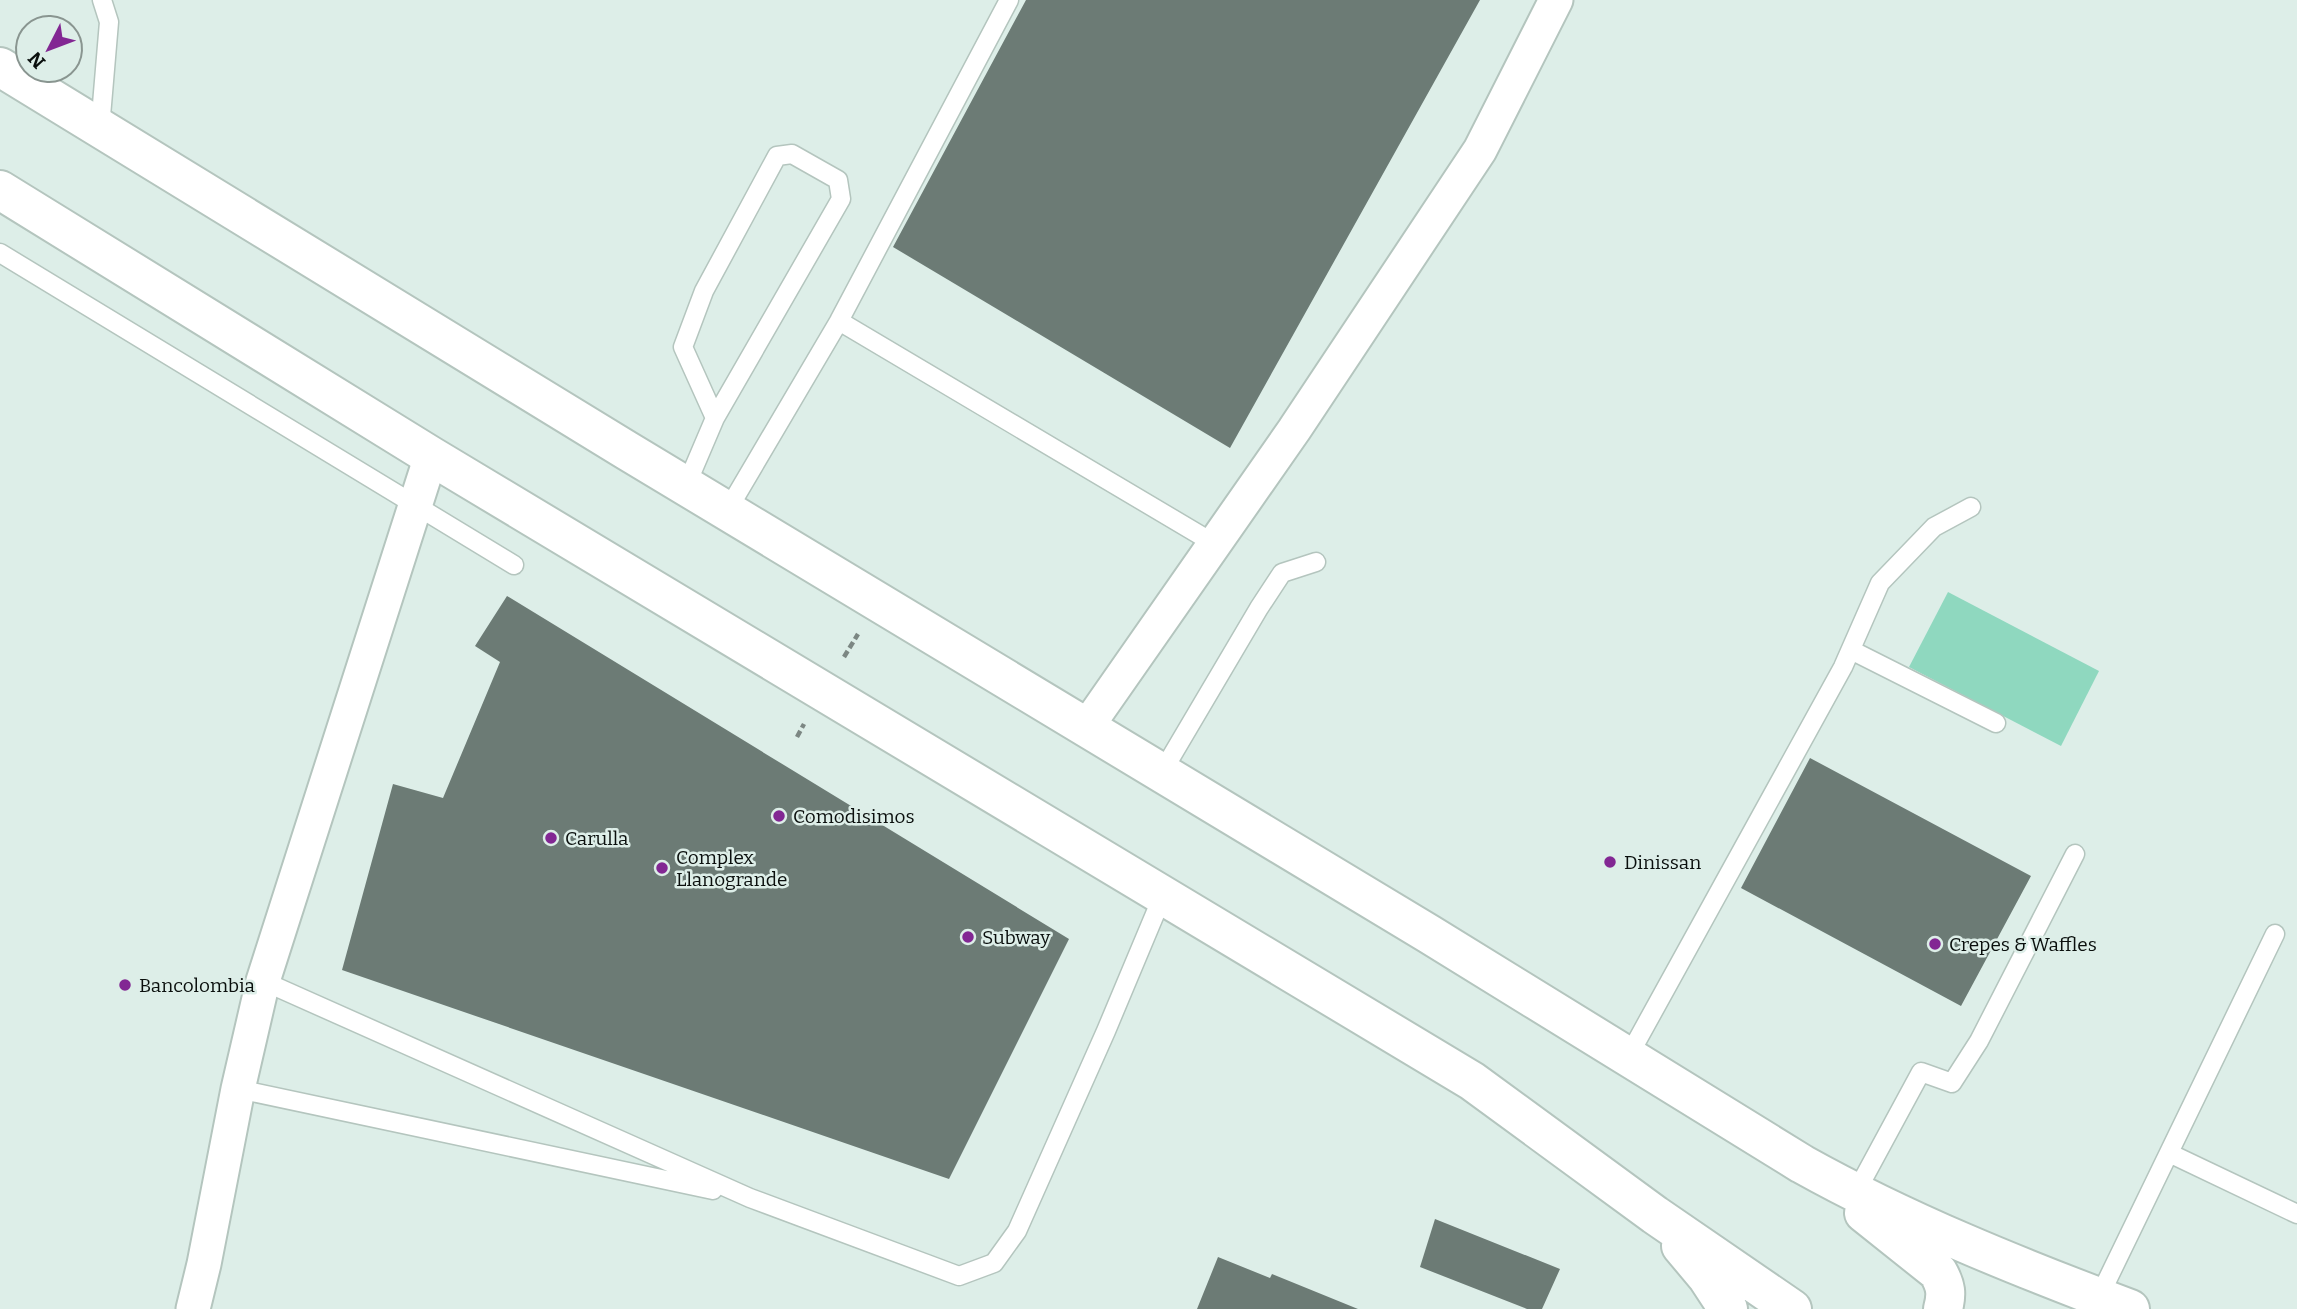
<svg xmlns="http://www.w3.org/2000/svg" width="2297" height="1309" viewBox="0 0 2297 1309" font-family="Bitter,serif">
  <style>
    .green { fill: #8fd8bf }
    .building { fill: #6c7b75 }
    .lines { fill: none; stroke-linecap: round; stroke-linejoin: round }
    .service-casing { stroke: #b4c5be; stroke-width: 21 }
    .minor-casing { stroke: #b4c5be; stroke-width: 37 }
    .primary-casing { stroke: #b4c5be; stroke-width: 42 }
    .path { stroke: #7c8783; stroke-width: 4.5; stroke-dasharray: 7 3.5; stroke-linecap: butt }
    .service { stroke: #fff; stroke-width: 18 }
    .minor { stroke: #fff; stroke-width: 33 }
    .primary { stroke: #fff; stroke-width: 38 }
    .poi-dot { fill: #822793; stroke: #ddeee8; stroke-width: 2.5 }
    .labels { text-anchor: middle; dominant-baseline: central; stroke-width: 5; stroke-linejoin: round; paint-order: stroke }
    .poi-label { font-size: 19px; fill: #0a0f0d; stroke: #ddeee8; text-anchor: start }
  </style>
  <rect width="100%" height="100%" fill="#ddeee8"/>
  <!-- green -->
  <path class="green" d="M 1948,592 L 2099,671 L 2061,746 L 1909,667 Z"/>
  <!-- building -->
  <path class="building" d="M 1026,0 L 1480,0 L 1230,448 L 893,247 Z
    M 507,596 L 1069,939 L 949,1179 L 342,970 L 393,784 L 443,798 L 500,662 L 475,646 Z
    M 1810,758 L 2031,876 L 1961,1006 L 1741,888 Z
    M 1435,1219 L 1560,1269 L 1542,1309 L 1527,1309 L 1420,1267 Z
    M 1218,1257 L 1270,1278 L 1272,1274 L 1358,1309 L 1197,1309 Z"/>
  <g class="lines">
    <!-- service casing -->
    <g class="service-casing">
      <path id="service" d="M 100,128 L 109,22 L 102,0
        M 0,253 L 514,565
        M 839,321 L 1215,544
        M 686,486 L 715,418 L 841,199 L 838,180 L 792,154 L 777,156 L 704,291 L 683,347 L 715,418
        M 727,511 L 839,321 L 1009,0
        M 1851,650 L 1996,723
        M 1161,774 L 1259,608 L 1282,573 L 1316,562
        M 263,981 L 750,1198 L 959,1276 L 994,1263 L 1017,1231 L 1106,1031 L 1163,895
        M 1628,1057 L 1843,667 L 1880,583 L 1934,527 L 1971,507
        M 238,1089 L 713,1190
        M 2169,1153 L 2297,1214
        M 1855,1194 L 1921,1072 L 1952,1083 L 1979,1041 L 2075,854
        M 2099,1297 L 2275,934"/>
    </g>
    <!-- minor casing -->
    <g class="minor-casing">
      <path id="minor" d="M 1086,728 L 1294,430 L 1480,150 L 1556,0
        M 193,1309 L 204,1264 L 238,1089 L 263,981 L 431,456"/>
    </g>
    <!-- primary casing -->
    <g class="primary-casing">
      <path id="primary" d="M 0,67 L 626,450 L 1429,934 L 1802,1164 C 1906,1222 2018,1267 2130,1309
        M 0,190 L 431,456 L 1472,1081 L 1655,1215 L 1792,1309
        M 1864,1213 L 1938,1272 C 1946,1286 1947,1294 1943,1309
        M 1681,1246 L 1707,1277 L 1728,1309"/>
    </g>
    <!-- path -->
    <path class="path" d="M 844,657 L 858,634
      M 797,737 L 804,724"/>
    <!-- service -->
    <use href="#service" class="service"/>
    <!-- minor -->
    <use href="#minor" class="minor"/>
    <!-- primary -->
    <use href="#primary" class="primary"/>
  </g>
  <!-- markers -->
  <g class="poi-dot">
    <circle cx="779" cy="816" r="7"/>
    <circle cx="551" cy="838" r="7"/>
    <circle cx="1610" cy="862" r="7"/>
    <circle cx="662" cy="868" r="7"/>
    <circle cx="968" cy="937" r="7"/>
    <circle cx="1935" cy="944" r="7"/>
    <circle cx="125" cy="985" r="7"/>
  </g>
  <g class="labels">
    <!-- poi labels -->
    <g class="poi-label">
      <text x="793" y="816">Comodisimos</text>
      <text x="565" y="838">Carulla</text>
      <text x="676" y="857">Complex<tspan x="676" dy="22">Llanogrande</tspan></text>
      <text x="1624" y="862">Dinissan</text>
      <text x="982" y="937">Subway</text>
      <text x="1949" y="944">Crepes &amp; Waffles</text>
      <text x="139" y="985">Bancolombia</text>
    </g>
  </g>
  <!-- north arrow -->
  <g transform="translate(49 49) rotate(228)"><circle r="33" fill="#ddeee8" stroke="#899590" stroke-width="2"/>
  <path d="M0-5L12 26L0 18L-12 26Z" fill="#822793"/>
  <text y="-10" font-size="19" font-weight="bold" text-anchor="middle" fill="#0a0f0d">N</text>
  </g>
</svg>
